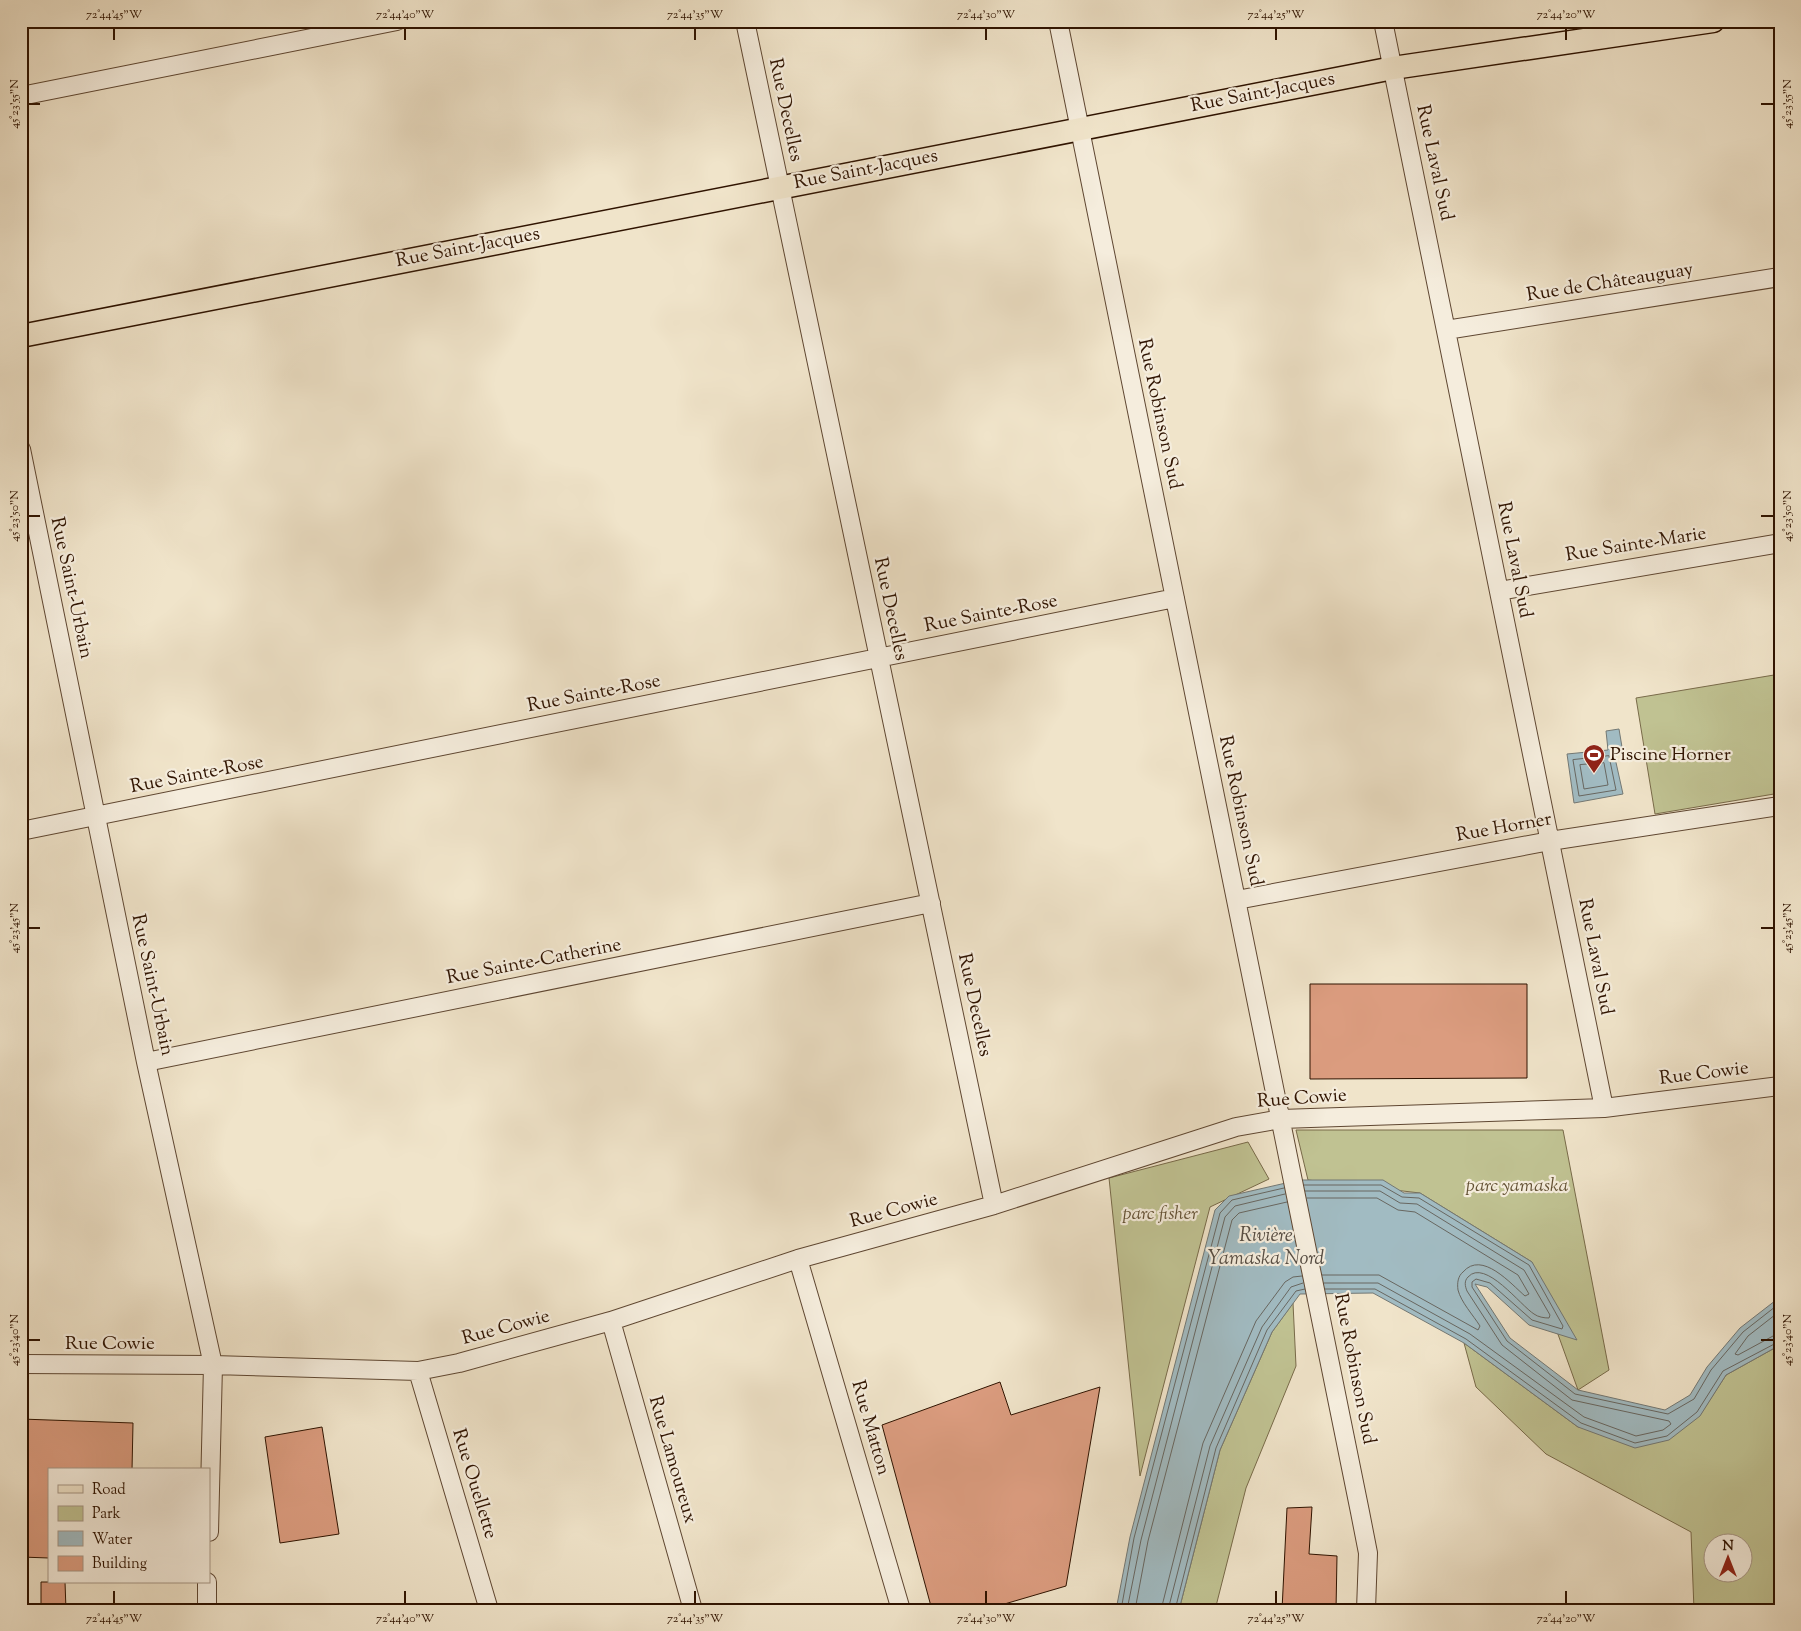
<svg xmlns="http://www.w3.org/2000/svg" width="1801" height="1631" viewBox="0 0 1801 1631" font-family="'Sorts Mill Goudy',serif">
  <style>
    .green { fill: #c0c292; stroke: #786a49; fill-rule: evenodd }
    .water { fill: #a1bbc2; stroke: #737874 }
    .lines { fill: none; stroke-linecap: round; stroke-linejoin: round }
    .shore { stroke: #686761; stroke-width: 1 }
    .building { fill: #db9c7f; stroke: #2f1300 }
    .minor-casing { stroke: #5f4732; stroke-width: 20 }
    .major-casing { stroke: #2f1300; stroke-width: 25 }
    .minor { stroke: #f5eddd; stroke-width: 18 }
    .major { stroke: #f0e4ca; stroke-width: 22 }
    .ticks { fill: none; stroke: #2f1300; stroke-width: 2 }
    .labels { text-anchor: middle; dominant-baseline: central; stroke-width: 4.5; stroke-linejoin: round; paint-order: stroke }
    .street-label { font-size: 19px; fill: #2f1300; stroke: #f5eddd }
    .poi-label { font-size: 19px; fill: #2f1300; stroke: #f5eddd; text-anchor: start }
    .park-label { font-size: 19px; font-style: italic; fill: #625033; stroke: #f5eddd }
    .water-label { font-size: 20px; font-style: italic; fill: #574e44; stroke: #f5eddd }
    .neatline { fill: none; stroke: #2f1300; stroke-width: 2 }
    .ticks-label { font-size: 12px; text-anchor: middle; fill: #2f1300 }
  </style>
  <rect width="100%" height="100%" fill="#f0e4ca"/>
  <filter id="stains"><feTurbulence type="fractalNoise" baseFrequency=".004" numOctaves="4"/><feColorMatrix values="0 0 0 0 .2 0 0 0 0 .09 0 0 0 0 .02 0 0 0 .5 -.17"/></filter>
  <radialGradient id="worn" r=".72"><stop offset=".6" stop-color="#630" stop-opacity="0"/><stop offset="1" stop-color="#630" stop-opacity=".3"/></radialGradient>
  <!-- green -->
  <path class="green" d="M 1780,674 L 1780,793 L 1655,814 L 1636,698 Z
    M 1296,1130 L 1563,1130 L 1609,1370 L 1578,1390 L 1532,1262 L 1420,1193 L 1308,1180 Z
    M 1248,1142 L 1269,1179 L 1210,1207 L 1140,1476 L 1109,1178 Z
    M 1293,1303 L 1296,1366 L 1246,1488 L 1215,1610 L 1179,1610 L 1220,1450 L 1272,1332 Z
    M 1464,1343 L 1578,1427 L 1700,1415 L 1726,1375 L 1780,1345 L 1780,1610 L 1694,1610 L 1691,1532 L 1546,1454 L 1476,1387 ZM 1714,1544 L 1744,1544 L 1744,1574 L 1714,1574 Z"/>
  <!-- water -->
  <path class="water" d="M 1619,729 L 1622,747 L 1613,749 L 1623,794 L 1574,803 L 1567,754 L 1608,750 L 1606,731 Z
    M 1299,1180 L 1383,1180 L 1404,1193 L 1420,1193 L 1532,1262 L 1577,1340 L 1529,1325 L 1487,1287 L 1475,1284 L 1510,1338 L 1578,1390 L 1665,1410 L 1690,1395 L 1707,1367 L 1740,1328 L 1780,1297 L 1780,1345 L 1726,1375 L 1700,1416 L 1669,1440 L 1635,1448 L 1578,1427 L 1464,1343 L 1373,1293 L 1300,1294 L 1272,1332 L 1220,1450 L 1179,1610 L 1116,1610 L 1130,1537 L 1215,1210 L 1229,1196 Z"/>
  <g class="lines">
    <!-- shore -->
    <path class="shore" d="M 1609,756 L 1616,790 L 1579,796 L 1573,760 Z
      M 1604,763 L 1608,785 L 1584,789 L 1580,765 Z
      M 1304,1185 L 1381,1185 L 1402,1197 L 1419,1198 L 1529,1265 L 1563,1326 L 1562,1329 L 1532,1320 L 1490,1283 L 1476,1279 L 1472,1282 L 1472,1287 L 1507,1341 L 1575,1394 L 1668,1414 L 1694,1399 L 1711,1370 L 1743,1332 L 1780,1303
      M 1305,1191 L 1380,1191 L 1400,1203 L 1417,1204 L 1524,1270 L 1550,1315 L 1549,1318 C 1544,1318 1538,1317 1534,1314 C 1521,1306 1485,1258 1468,1277 C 1464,1281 1465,1286 1467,1291 L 1502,1345 L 1572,1400 L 1669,1421 L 1671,1424 L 1663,1430 L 1636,1436 L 1584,1417 L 1470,1334 L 1378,1283 L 1324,1283
      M 1307,1198 L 1377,1198 L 1398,1210 L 1415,1212 L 1518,1275 L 1529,1294 L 1525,1296 C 1511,1284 1482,1250 1463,1272 C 1458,1276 1457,1283 1458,1290 C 1461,1302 1473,1315 1480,1326 L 1478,1330 L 1379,1275 L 1322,1275
      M 1325,1289 L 1375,1289 L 1466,1339 L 1581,1423 L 1635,1443 L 1667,1436 L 1697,1412 L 1723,1371 L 1780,1341
      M 1780,1311 L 1748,1336 L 1735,1354 L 1738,1355 L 1773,1336 L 1780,1335
      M 1121,1610 L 1134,1538 L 1220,1213 L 1232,1200 L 1284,1188
      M 1127,1610 L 1141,1540 L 1225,1217 L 1235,1206 L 1285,1194
      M 1135,1610 L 1148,1541 L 1232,1220 L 1239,1213 L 1287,1202
      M 1161,1610 L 1203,1443 L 1256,1321 L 1285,1282 L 1293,1277 L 1302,1276
      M 1168,1610 L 1210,1446 L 1262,1327 L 1291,1287 L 1303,1283
      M 1175,1610 L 1216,1448 L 1267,1330 L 1296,1291 L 1305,1289"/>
  </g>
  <!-- building -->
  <path class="building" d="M 1310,984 L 1527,984 L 1527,1078 L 1310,1079 Z
    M 1000,1382 L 1011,1415 L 1100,1387 L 1066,1586 L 984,1610 L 932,1610 L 882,1425 Z
    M 21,1419 L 133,1423 L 132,1470 L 49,1470 L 49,1558 L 21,1557 Z
    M 322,1427 L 339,1534 L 280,1543 L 265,1437 Z
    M 1312,1507 L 1309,1554 L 1337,1556 L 1336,1610 L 1282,1610 L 1287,1508 Z
    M 41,1582 L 65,1582 L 66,1610 L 41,1610 Z"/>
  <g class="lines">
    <!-- minor casing -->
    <g class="minor-casing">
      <path id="minor" d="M 745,21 L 994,1205
        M 1058,21 L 1360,1512 L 1368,1553 L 1366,1610
        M 1383,21 L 1604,1108
        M 21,96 L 397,21
        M 1446,330 L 1780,277
        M 21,449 L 146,1062 L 213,1365 L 209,1532
        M 1499,591 L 1780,543
        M 21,831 L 1175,598
        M 1237,900 L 1550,841 L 1780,806
        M 146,1062 L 931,903
        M 798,1259 L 901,1610
        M 611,1321 L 693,1610
        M 21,1364 L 213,1365 L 418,1371 L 459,1363 L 611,1321 L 798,1259 L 994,1205 L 1236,1127 L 1281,1119 L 1604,1108 L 1780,1086
        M 418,1371 L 489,1610
        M 207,1610 L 207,1582"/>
    </g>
    <!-- major casing -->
    <g class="major-casing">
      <path id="major" d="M 21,336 L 1393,68 L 1713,21"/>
    </g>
    <!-- minor -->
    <use href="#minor" class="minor"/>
    <!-- major -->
    <use href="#major" class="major"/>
  </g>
  <!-- ticks -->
  <path class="ticks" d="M 114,28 L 114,40M 405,28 L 405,40M 695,28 L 695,40M 986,28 L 986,40M 1276,28 L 1276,40M 1566,28 L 1566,40M 28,104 L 40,104M 1761,104 L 1774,104M 28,516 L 40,516M 1761,516 L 1774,516M 28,928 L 40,928M 1761,928 L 1774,928M 28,1340 L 40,1340M 1761,1340 L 1774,1340M 114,1591 L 114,1604M 405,1591 L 405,1604M 695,1591 L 695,1604M 986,1591 L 986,1604M 1276,1591 L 1276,1604M 1566,1591 L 1566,1604"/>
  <!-- icons -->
  <defs>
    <g id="stadium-pin" transform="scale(1.125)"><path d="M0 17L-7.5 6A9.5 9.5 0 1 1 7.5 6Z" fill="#8f2418" stroke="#f5eddd"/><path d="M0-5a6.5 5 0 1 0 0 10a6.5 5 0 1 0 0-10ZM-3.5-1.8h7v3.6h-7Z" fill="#fff"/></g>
  </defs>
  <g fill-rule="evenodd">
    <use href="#stadium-pin" x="1594" y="755"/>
  </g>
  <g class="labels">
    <!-- street labels -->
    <g class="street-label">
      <text transform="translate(1263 93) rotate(-11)">Rue Saint-Jacques</text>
      <text transform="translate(785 110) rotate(78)">Rue Decelles</text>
      <text transform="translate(1434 163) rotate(78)">Rue Laval Sud</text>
      <text transform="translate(866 170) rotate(-11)">Rue Saint-Jacques</text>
      <text transform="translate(468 248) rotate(-11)">Rue Saint-Jacques</text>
      <text transform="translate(1610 283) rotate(-9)">Rue de Châteauguay</text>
      <text transform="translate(1159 414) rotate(78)">Rue Robinson Sud</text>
      <text transform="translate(1636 545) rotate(-9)">Rue Sainte-Marie</text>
      <text transform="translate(1514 560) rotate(79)">Rue Laval Sud</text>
      <text transform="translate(71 588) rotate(78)">Rue Saint-Urbain</text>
      <text transform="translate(890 609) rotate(78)">Rue Decelles</text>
      <text transform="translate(991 614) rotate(-11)">Rue Sainte-Rose</text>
      <text transform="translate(594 694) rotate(-11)">Rue Sainte-Rose</text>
      <text transform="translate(197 775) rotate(-11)">Rue Sainte-Rose</text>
      <text transform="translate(1240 811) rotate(78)">Rue Robinson Sud</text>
      <text transform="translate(1504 828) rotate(-10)">Rue Horner</text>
      <text transform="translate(1595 957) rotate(79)">Rue Laval Sud</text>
      <text transform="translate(534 962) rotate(-11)">Rue Sainte-Catherine</text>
      <text transform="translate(152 985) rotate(78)">Rue Saint-Urbain</text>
      <text transform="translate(974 1005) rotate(78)">Rue Decelles</text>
      <text transform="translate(1704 1074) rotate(-7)">Rue Cowie</text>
      <text transform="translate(1302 1099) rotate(-4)">Rue Cowie</text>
      <text transform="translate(894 1211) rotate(-15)">Rue Cowie</text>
      <text transform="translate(506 1328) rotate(-15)">Rue Cowie</text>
      <text x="110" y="1344">Rue Cowie</text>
      <text transform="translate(1354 1369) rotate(79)">Rue Robinson Sud</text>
      <text transform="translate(870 1428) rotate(74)">Rue Matton</text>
      <text transform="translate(672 1460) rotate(74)">Rue Lamoureux</text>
      <text transform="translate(474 1484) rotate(73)">Rue Ouellette</text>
    </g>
    <!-- poi labels -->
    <g class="poi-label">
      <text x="1610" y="755">Piscine Horner</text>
    </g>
    <!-- park labels -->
    <g class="park-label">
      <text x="1517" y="1186">parc yamaska</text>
      <text x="1160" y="1214">parc fisher</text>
    </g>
    <!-- water labels -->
    <g class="water-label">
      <text x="1266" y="1236">Rivière<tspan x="1266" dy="23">Yamaska Nord</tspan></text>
    </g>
  </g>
  <!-- margin -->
  <rect width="1801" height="1631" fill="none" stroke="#f0e4ca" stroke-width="55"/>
  <!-- legend -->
  <rect x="48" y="1468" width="162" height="115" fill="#f5eddd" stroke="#a69685"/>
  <rect x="58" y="1485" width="25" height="8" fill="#f0e4ca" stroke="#a69685"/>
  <text x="92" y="1494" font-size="15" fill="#2f1300">Road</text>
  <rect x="58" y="1506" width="25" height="15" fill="#c0c292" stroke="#a69685"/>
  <text x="92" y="1518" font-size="15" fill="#2f1300">Park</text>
  <rect x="58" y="1531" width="25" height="15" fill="#a1bbc2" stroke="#a69685"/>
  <text x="92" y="1544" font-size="15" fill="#2f1300">Water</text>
  <rect x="58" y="1556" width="25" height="15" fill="#db9c7f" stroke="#a69685"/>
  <text x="92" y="1568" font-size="15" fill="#2f1300">Building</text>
  <!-- north arrow -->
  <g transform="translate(1728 1558)"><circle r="24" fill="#f5eddd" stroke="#a69685"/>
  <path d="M0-4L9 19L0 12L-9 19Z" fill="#8f2418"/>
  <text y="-8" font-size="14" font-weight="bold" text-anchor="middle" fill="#2f1300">N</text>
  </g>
  <rect x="28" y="28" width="1746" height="1576" class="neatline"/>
  <g class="ticks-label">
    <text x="114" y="18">72°44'45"W</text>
    <text x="405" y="18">72°44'40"W</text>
    <text x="695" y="18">72°44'35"W</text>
    <text x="986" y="18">72°44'30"W</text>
    <text x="1276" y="18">72°44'25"W</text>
    <text x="1566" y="18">72°44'20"W</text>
    <text transform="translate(14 104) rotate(-90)" y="4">45°23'55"N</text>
    <text transform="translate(1787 104) rotate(-90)" y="4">45°23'55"N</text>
    <text transform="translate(14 516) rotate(-90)" y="4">45°23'50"N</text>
    <text transform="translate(1787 516) rotate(-90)" y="4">45°23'50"N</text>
    <text transform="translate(14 928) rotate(-90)" y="4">45°23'45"N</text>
    <text transform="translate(1787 928) rotate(-90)" y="4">45°23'45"N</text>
    <text transform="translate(14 1340) rotate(-90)" y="4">45°23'40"N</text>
    <text transform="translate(1787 1340) rotate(-90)" y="4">45°23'40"N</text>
    <text x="114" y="1622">72°44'45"W</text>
    <text x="405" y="1622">72°44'40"W</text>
    <text x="695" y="1622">72°44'35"W</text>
    <text x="986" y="1622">72°44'30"W</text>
    <text x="1276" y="1622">72°44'25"W</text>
    <text x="1566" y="1622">72°44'20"W</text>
  </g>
  <rect width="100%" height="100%" filter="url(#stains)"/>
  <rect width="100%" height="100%" fill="url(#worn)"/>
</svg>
